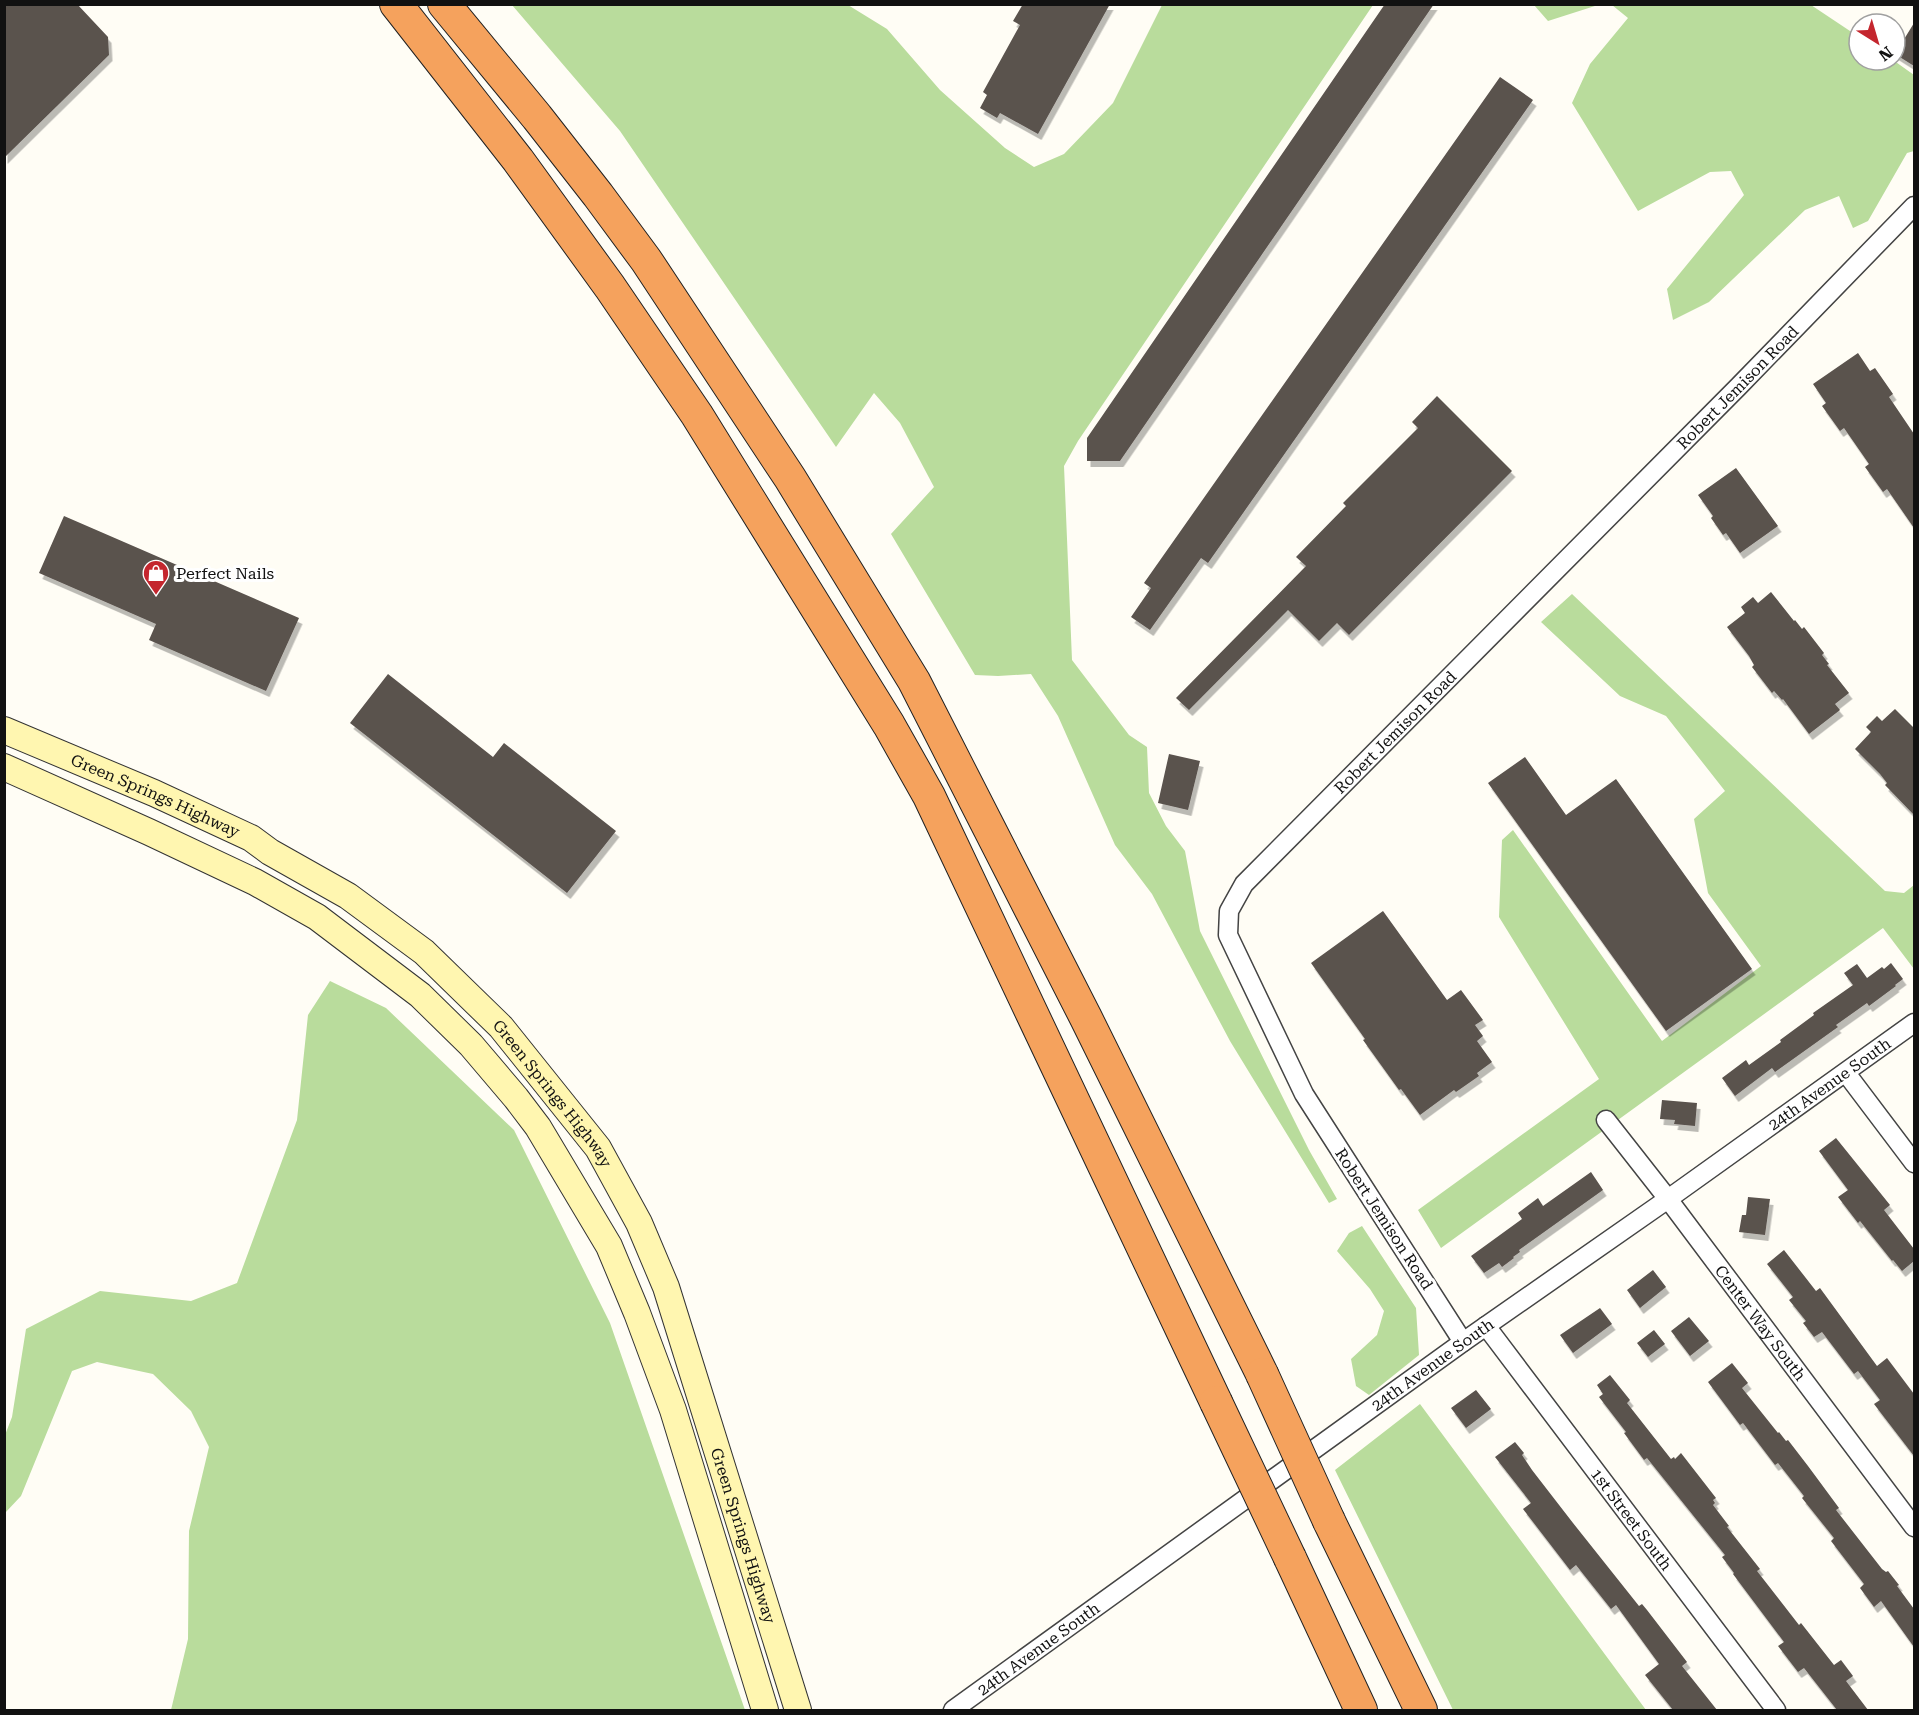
<svg xmlns="http://www.w3.org/2000/svg" width="1919" height="1715" viewBox="0 0 1919 1715" font-family="'Roboto Serif',serif">
  <style>
    .forest { fill: #b9dc9c }
    .building { fill: #5a524d; filter: url(#shadow) }
    .lines { fill: none; stroke-linecap: round; stroke-linejoin: round }
    .street-casing { stroke: #444; stroke-width: 21 }
    .secondary-casing { stroke: #333; stroke-width: 28 }
    .highway-casing { stroke: #222; stroke-width: 34 }
    .street { stroke: #fff; stroke-width: 18 }
    .secondary { stroke: #fff6b0; stroke-width: 26 }
    .highway { stroke: #f5a25d; stroke-width: 32 }
    .highway-bridge-casing { stroke: #222; stroke-width: 34; stroke-linecap: butt }
    .highway-bridge { stroke: #f5a25d; stroke-width: 32 }
    .labels { text-anchor: middle; dominant-baseline: central; stroke-width: 6; stroke-linejoin: round; paint-order: stroke }
    .street-label { font-size: 16px; fill: #111; stroke: #fff }
    .poi-label { font-size: 16px; fill: #111; stroke: #fff; text-anchor: start }
  </style>
  <defs>
    <filter id="shadow"><feDropShadow dx="3.5" dy="6" stdDeviation="0" flood-color="#0004"/></filter>
  </defs>
  <rect width="100%" height="100%" fill="#fffdf5"/>
  <!-- forest -->
  <path class="forest" d="M 512,5 L 848,5 L 887,29 L 940,90 L 1005,148 L 1034,167 L 1064,154 L 1113,103 L 1162,5 L 1373,5 L 1078,441 L 1064,466 L 1072,660 L 1129,735 L 1147,747 L 1149,793 L 1166,826 L 1185,851 L 1200,931 L 1309,1150 L 1337,1199 L 1329,1203 L 1230,1041 L 1152,894 L 1115,845 L 1058,716 L 1031,674 L 998,676 L 975,675 L 891,534 L 934,487 L 900,423 L 874,393 L 836,447 L 620,131 Z
    M 1534,5 L 1598,5 L 1548,21 Z
    M 1612,5 L 1811,5 L 1859,37 L 1859,60 L 1893,60 L 1914,75 L 1914,151 L 1907,153 L 1868,221 L 1853,228 L 1839,196 L 1805,210 L 1709,302 L 1673,320 L 1667,289 L 1744,195 L 1731,171 L 1710,172 L 1638,211 L 1572,103 L 1590,64 L 1628,18 Z
    M 1572,594 L 1885,891 L 1904,893 L 1914,885 L 1914,969 L 1883,928 L 1441,1248 L 1418,1210 L 1599,1079 L 1499,917 L 1502,840 L 1513,830 L 1662,1041 L 1761,966 L 1708,893 L 1694,819 L 1725,791 L 1666,716 L 1620,696 L 1541,622 Z
    M 330,981 L 386,1008 L 514,1130 L 610,1323 L 745,1710 L 171,1710 L 188,1639 L 189,1531 L 209,1447 L 191,1411 L 153,1374 L 97,1362 L 72,1371 L 21,1496 L 5,1513 L 5,1435 L 12,1417 L 26,1329 L 100,1291 L 191,1301 L 237,1283 L 297,1120 L 308,1015 Z
    M 1362,1226 L 1416,1308 L 1419,1355 L 1369,1395 L 1356,1386 L 1351,1359 L 1377,1335 L 1384,1311 L 1370,1289 L 1337,1251 L 1349,1233 Z
    M 1420,1404 L 1646,1710 L 1453,1710 L 1335,1470 Z"/>
  <!-- building -->
  <path class="building" d="M 4,4 L 77,4 L 108,37 L 109,55 L 4,158 Z
    M 1023,4 L 1110,4 L 1038,134 L 1000,113 L 997,118 L 980,108 L 987,95 L 983,92 L 1020,25 L 1013,21 Z
    M 1385,4 L 1434,4 L 1120,461 L 1087,461 L 1087,438 Z
    M 1914,23 L 1914,66 L 1895,54 Z
    M 1500,77 L 1533,100 L 1208,563 L 1201,558 L 1150,630 L 1131,617 L 1151,588 L 1144,583 Z
    M 1858,353 L 1870,371 L 1875,368 L 1893,394 L 1889,397 L 1914,434 L 1914,528 L 1887,489 L 1883,492 L 1865,467 L 1869,464 L 1844,428 L 1840,431 L 1822,406 L 1826,403 L 1813,384 Z
    M 1437,396 L 1512,471 L 1349,635 L 1337,623 L 1319,641 L 1288,610 L 1189,710 L 1176,698 L 1306,566 L 1296,557 L 1346,506 L 1343,503 L 1418,428 L 1412,422 Z
    M 1736,468 L 1778,526 L 1740,553 L 1726,533 L 1723,535 L 1711,518 L 1713,516 L 1698,495 Z
    M 64,516 L 299,618 L 266,691 L 149,640 L 156,624 L 39,573 Z
    M 1771,592 L 1794,621 L 1795,620 L 1802,629 L 1804,627 L 1824,653 L 1822,655 L 1829,664 L 1827,665 L 1849,693 L 1835,704 L 1840,710 L 1809,734 L 1783,699 L 1782,700 L 1774,691 L 1772,693 L 1752,667 L 1754,665 L 1749,656 L 1727,627 L 1745,613 L 1741,607 L 1753,597 L 1758,603 Z
    M 388,674 L 493,757 L 504,743 L 616,831 L 567,893 L 350,723 Z
    M 1895,709 L 1914,728 L 1914,815 L 1885,785 L 1887,783 L 1880,774 L 1855,749 L 1871,732 L 1866,727 L 1877,716 L 1882,721 Z
    M 1169,754 L 1200,761 L 1188,810 L 1158,803 Z
    M 1525,757 L 1566,815 L 1616,779 L 1752,969 L 1666,1031 L 1488,783 Z
    M 1383,911 L 1447,1000 L 1461,990 L 1483,1020 L 1475,1025 L 1483,1036 L 1477,1041 L 1492,1062 L 1477,1073 L 1479,1076 L 1456,1092 L 1454,1090 L 1420,1115 L 1401,1089 L 1399,1090 L 1363,1040 L 1365,1039 L 1311,963 Z
    M 1891,963 L 1903,979 L 1895,985 L 1896,986 L 1869,1006 L 1867,1003 L 1836,1025 L 1838,1027 L 1775,1072 L 1772,1068 L 1735,1096 L 1722,1078 L 1746,1060 L 1749,1065 L 1781,1042 L 1780,1040 L 1814,1015 L 1813,1013 L 1853,985 L 1844,973 L 1857,964 L 1867,978 L 1882,967 L 1884,969 Z
    M 1662,1100 L 1697,1103 L 1695,1126 L 1674,1124 L 1675,1120 L 1660,1119 Z
    M 1836,1138 L 1890,1205 L 1884,1210 L 1914,1249 L 1914,1261 L 1902,1271 L 1893,1260 L 1892,1261 L 1860,1221 L 1858,1223 L 1838,1197 L 1848,1190 L 1819,1151 Z
    M 1591,1172 L 1603,1190 L 1519,1250 L 1520,1252 L 1513,1257 L 1514,1258 L 1502,1267 L 1499,1263 L 1484,1273 L 1471,1256 L 1522,1219 L 1518,1213 L 1538,1198 L 1543,1206 Z
    M 1748,1197 L 1770,1199 L 1765,1235 L 1739,1232 L 1742,1215 L 1746,1215 Z
    M 1784,1250 L 1816,1291 L 1820,1288 L 1877,1366 L 1887,1358 L 1914,1394 L 1914,1456 L 1874,1404 L 1880,1400 L 1858,1371 L 1854,1374 L 1822,1332 L 1814,1337 L 1803,1323 L 1806,1321 L 1789,1300 L 1793,1297 L 1767,1264 Z
    M 1653,1270 L 1666,1287 L 1640,1308 L 1627,1290 Z
    M 1600,1308 L 1612,1324 L 1573,1353 L 1560,1335 Z
    M 1689,1317 L 1709,1341 L 1690,1356 L 1671,1331 Z
    M 1654,1330 L 1665,1344 L 1648,1357 L 1637,1343 Z
    M 1732,1363 L 1748,1383 L 1742,1388 L 1778,1433 L 1779,1432 L 1786,1441 L 1788,1440 L 1808,1466 L 1839,1508 L 1836,1510 L 1882,1569 L 1886,1572 L 1888,1571 L 1899,1585 L 1897,1586 L 1914,1609 L 1914,1647 L 1881,1601 L 1874,1607 L 1860,1588 L 1864,1584 L 1831,1541 L 1834,1538 L 1802,1498 L 1804,1496 L 1778,1463 L 1775,1465 L 1743,1423 L 1740,1425 L 1708,1382 Z
    M 1610,1375 L 1630,1400 L 1627,1403 L 1671,1459 L 1674,1457 L 1675,1459 L 1681,1453 L 1716,1498 L 1713,1500 L 1715,1503 L 1713,1505 L 1729,1526 L 1727,1527 L 1760,1569 L 1757,1571 L 1799,1625 L 1801,1623 L 1834,1665 L 1841,1660 L 1853,1676 L 1846,1681 L 1868,1710 L 1837,1710 L 1804,1668 L 1798,1672 L 1778,1646 L 1784,1642 L 1733,1574 L 1734,1573 L 1722,1557 L 1725,1555 L 1647,1458 L 1644,1460 L 1624,1433 L 1626,1432 L 1599,1397 L 1603,1394 L 1597,1385 Z
    M 1476,1390 L 1491,1409 L 1466,1428 L 1451,1408 Z
    M 1515,1442 L 1524,1453 L 1522,1455 L 1532,1470 L 1573,1523 L 1639,1606 L 1642,1604 L 1647,1610 L 1687,1662 L 1682,1666 L 1717,1710 L 1673,1710 L 1645,1675 L 1659,1664 L 1616,1605 L 1611,1609 L 1576,1565 L 1570,1570 L 1523,1509 L 1531,1503 L 1495,1457 Z"/>
  <g class="lines">
    <!-- street casing -->
    <g class="street-casing">
      <g id="street">
        <path d="M 1846,1073 L 1914,1163"/>
        <path id="s1" d="M 1606,1120 L 1668,1199 L 1914,1527"/>
        <path id="s2" d="M 1486,1326 L 1776,1710"/>
        <path id="s3" d="M 1463,1342 L 1304,1094 L 1228,935 L 1229,911 L 1244,884 L 1738,387 L 1914,206"/>
        <path id="s4" d="M 953,1710 L 1463,1342 L 1668,1199 L 1914,1023"/>
      </g>
    </g>
    <!-- secondary casing -->
    <g class="secondary-casing">
      <g id="secondary">
        <path id="s5" d="M 4,730 L 154,793 L 251,838 L 270,852 L 348,896 L 424,952 L 501,1027 L 598,1148 L 639,1223 L 666,1287 L 798,1710"/>
        <path d="M 4,767 L 149,832 L 255,882 L 317,917 L 420,995 L 471,1045 L 516,1098 L 538,1127 L 609,1246 L 637,1313 L 673,1410 L 765,1710"/>
      </g>
    </g>
    <!-- highway casing -->
    <g class="highway-casing">
      <path id="highway" d="M 396,4 L 518,160 L 610,287 L 697,415 L 889,725 L 929,796 L 1216,1402
        M 444,4 L 537,117 L 598,195 L 646,260 L 790,478 L 914,681 L 1086,1018 L 1262,1374
        M 1329,1521 L 1421,1710
        M 1290,1558 L 1361,1710"/>
    </g>
    <!-- street -->
    <use href="#street" class="street"/>
    <!-- secondary -->
    <use href="#secondary" class="secondary"/>
    <!-- highway -->
    <use href="#highway" class="highway"/>
    <!-- highway-bridge casing -->
    <g class="highway-bridge-casing">
      <path id="highway-bridge" d="M 1262,1374 L 1329,1521
        M 1216,1402 L 1290,1558"/>
    </g>
    <!-- highway-bridge -->
    <use href="#highway-bridge" class="highway-bridge"/>
  </g>
  <!-- icons -->
  <defs>
    <g id="shop-pin" transform="scale(1.35)"><path d="M0 17L-7.5 6A9.5 9.5 0 1 1 7.5 6Z" fill="#c4262e" stroke="#fff"/><path d="M-5-2.5h2.3a2.7 3.5 0 0 1 5.4 0H5L5.5 6h-11ZM-1.5-2.5h3a1.5 2.3 0 0 0-3 0Z" fill="#fff"/></g>
  </defs>
  <g fill-rule="evenodd">
    <use href="#shop-pin" x="156" y="573"/>
  </g>
  <g class="labels">
    <!-- street labels -->
    <g class="street-label">
      <text stroke="none"><textPath href="#s3" startOffset="1226">Robert Jemison Road</textPath></text>
      <text stroke="none"><textPath href="#s3" startOffset="740">Robert Jemison Road</textPath></text>
      <text stroke="none"><textPath href="#s5" startOffset="165">Green Springs Highway</textPath></text>
      <text stroke="none"><textPath href="#s4" startOffset="1077">24th Avenue South</textPath></text>
      <text stroke="none"><textPath href="#s5" startOffset="669">Green Springs Highway</textPath></text>
      <text transform="translate(1384 1219) rotate(57)">Robert Jemison Road</text>
      <text stroke="none"><textPath href="#s1" startOffset="255">Center Way South</textPath></text>
      <text stroke="none"><textPath href="#s4" startOffset="591">24th Avenue South</textPath></text>
      <text stroke="none"><textPath href="#s2" startOffset="242">1st Street South</textPath></text>
      <text stroke="none"><textPath href="#s5" startOffset="1155">Green Springs Highway</textPath></text>
      <text stroke="none"><textPath href="#s4" startOffset="105">24th Avenue South</textPath></text>
    </g>
    <!-- poi labels -->
    <g class="poi-label">
      <text x="176" y="573">Perfect Nails</text>
    </g>
  </g>
  <!-- border -->
  <rect width="1919" height="1715" fill="none" stroke="#111111" stroke-width="12"/>
  <!-- north arrow -->
  <g transform="translate(1877 42) rotate(143)"><circle r="28" fill="#ffffff" stroke="#a0a0a0" stroke-width="1.5"/>
  <path d="M0-4.5L10 22L0 15L-10 22Z" fill="#c4262e"/>
  <text y="-9" font-size="16" font-weight="bold" text-anchor="middle" fill="#111111">N</text>
  </g>
</svg>
